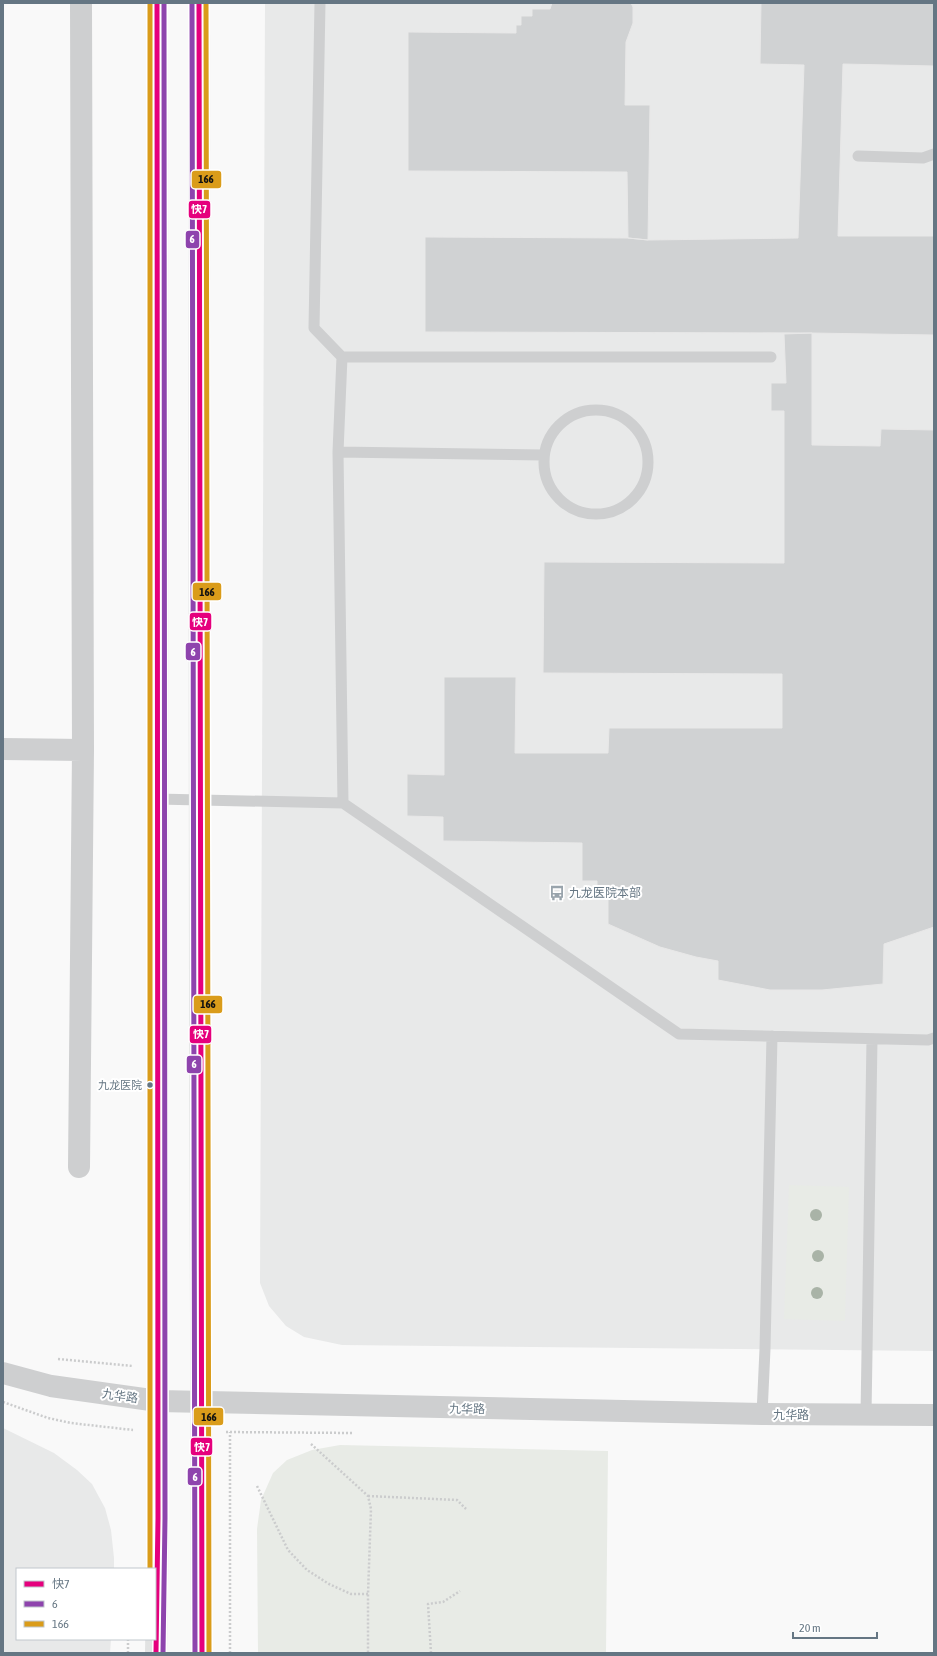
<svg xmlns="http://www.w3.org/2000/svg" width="937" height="1656" viewBox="0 0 937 1656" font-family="'Asap Condensed','Noto Sans SC',sans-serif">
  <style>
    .built { fill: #e8e9e9 }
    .green { fill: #e8ebe6 }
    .building { fill: #d0d2d3; stroke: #e8e8e8 }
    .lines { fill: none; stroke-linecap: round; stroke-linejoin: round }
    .path { stroke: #cbcccd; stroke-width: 2.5; stroke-dasharray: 2 2; stroke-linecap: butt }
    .service { stroke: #cecfd0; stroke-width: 11 }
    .minor { stroke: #cecfd0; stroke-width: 22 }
    .tertiary { stroke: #cecfd0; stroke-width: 22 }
    .secondary { stroke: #e1e2e2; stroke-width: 22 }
    .bus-1-casing { stroke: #fff; stroke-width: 8 }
    .bus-2-casing { stroke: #fff; stroke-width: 8 }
    .bus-3-casing { stroke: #fff; stroke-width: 8 }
    .bus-1 { stroke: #e5007d; stroke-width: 5 }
    .bus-2 { stroke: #8e44ad; stroke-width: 5 }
    .bus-3 { stroke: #da9c1a; stroke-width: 5 }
    .tree { fill: #a9b3a7 }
    .bus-dot { fill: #657683; stroke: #fff; stroke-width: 1.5 }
    .labels { text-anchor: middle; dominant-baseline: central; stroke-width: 4; stroke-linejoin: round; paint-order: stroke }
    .bus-label { font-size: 11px; fill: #657683; stroke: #fff; text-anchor: end }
    .poi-label { font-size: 12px; fill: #657683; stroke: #fff; text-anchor: start }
    .street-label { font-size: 12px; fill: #657683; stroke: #fff }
    .line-badge { stroke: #fff; stroke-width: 1.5 }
    .badge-label { font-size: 11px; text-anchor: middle; font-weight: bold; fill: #fff }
    .pale-badge-label { font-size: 11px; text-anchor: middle; font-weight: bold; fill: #111 }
  </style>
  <rect width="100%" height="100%" fill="#f9f9f9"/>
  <!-- built -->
  <path class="built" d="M 265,3 L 934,3 L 934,1351 L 342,1345 L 304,1337 L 286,1326 L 269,1306 L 260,1283 Z
    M 3,1428 L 54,1453 L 77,1470 L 92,1484 L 105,1508 L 111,1530 L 114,1558 L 114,1569 L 17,1569 L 17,1639 L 111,1639 L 110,1653 L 3,1653 Z"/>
  <!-- green -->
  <path class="green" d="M 789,1185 L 849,1187 L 845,1321 L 784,1319 Z
    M 340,1445 L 608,1451 L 606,1653 L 258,1653 L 257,1529 L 261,1500 L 273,1473 L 287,1460 L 312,1450 Z"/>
  <!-- building -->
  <path class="building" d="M 552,3 L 631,3 L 633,7 L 633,23 L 626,42 L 625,105 L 650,105 L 648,240 L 628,238 L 627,172 L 408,171 L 408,32 L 516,33 L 516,25 L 521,25 L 521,16 L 532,16 L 532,9 L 550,9 Z
    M 761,3 L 934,3 L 934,66 L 843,64 L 838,236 L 934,236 L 934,335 L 812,333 L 425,332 L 425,237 L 628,238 L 648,240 L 798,238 L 804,65 L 760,64 Z
    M 812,333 L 812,445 L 880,446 L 881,429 L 934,430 L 934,927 L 884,944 L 883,984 L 822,990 L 770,990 L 718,980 L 718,961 L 696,957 L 660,947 L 608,924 L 608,898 L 597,898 L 597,881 L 582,881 L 582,843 L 443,841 L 443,817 L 407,816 L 407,774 L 444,775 L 444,677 L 516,677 L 515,753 L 608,753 L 609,728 L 782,728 L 782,674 L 543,673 L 544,562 L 784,563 L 784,411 L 771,411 L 771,383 L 786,383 L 784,334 Z"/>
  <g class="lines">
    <!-- path -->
    <path class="path" d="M 58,1359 L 133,1366
      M 3,1402 L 48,1418 L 71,1423 L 133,1430
      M 226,1432 L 353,1433
      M 311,1444 L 368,1496 L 371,1509 L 368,1594 L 368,1653
      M 257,1486 L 288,1550 L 307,1570 L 329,1584 L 351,1594 L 368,1594
      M 368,1496 L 457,1500 L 466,1509
      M 128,1653 L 128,1639
      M 230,1653 L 230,1432
      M 431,1653 L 428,1604 L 443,1602 L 460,1591"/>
    <!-- service -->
    <path class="service" d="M 320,3 L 314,328 L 342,357
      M 858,156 L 923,158 L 934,154
      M544 462a52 52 0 1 1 104 0a52 52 0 1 1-104 0Z
      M 338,452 L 543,455
      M 157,799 L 343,803 L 679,1034 L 928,1040 L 934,1038
      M 343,803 L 338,452 L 342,357 L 771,357
      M 762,1414 L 765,1349 L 772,1036
      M 866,1415 L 872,1039"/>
    <!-- minor -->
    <path class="minor" d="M 3,749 L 83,750
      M 79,1167 L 83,750 L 81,3"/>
    <!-- tertiary -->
    <path class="tertiary" d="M 3,1373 L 51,1386 L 158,1401 L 762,1414 L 934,1415"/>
    <!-- secondary -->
    <path class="secondary" d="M 199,3 L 200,989 L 202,1653
      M 156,1653 L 158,1518 L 157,3"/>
    <!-- bus-1 casing -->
    <g class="bus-1-casing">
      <path id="bus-1" d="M 199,3 L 202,1653
        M 156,1653 L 158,1518 L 157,3"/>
    </g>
    <!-- bus-2 casing -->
    <g class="bus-2-casing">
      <path id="bus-2" d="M 192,3 L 195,1653
        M 163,1653 L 165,1518 L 164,3"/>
    </g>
    <!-- bus-3 casing -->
    <g class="bus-3-casing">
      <path id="bus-3" d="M 150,3 L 150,1569
        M 206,3 L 209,1653"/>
    </g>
    <!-- bus-1 -->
    <use href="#bus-1" class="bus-1"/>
    <!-- bus-2 -->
    <use href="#bus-2" class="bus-2"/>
    <!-- bus-3 -->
    <use href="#bus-3" class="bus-3"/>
  </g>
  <!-- trees -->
  <g class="tree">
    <circle cx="816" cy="1215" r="6"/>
    <circle cx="818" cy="1256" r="6"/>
    <circle cx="817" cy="1293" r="6"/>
  </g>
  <!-- icons -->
  <defs>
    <g id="bus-bare" transform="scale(1.2)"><path d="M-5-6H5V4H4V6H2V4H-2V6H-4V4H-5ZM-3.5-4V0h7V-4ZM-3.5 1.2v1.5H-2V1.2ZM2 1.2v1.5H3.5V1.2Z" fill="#99a4ac" stroke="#fff" stroke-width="2.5" paint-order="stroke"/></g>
  </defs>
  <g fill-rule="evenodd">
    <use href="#bus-bare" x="557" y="893"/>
  </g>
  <!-- markers -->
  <circle class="bus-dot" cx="150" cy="1085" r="3.5"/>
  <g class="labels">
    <!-- bus labels -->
    <g class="bus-label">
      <text x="142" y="1085">九龙医院</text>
    </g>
    <!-- poi labels -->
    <g class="poi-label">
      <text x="569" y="893">九龙医院本部</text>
    </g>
    <!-- street labels -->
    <g class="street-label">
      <text transform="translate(120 1396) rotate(8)">九华路</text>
      <text transform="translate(467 1409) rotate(1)">九华路</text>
      <text x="791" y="1415">九华路</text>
    </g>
  </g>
  <g class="line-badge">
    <rect x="191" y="170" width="31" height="19" rx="4" fill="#da9c1a"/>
    <rect x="188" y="200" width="23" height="19" rx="4" fill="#e5007d"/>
    <rect x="185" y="230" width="15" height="19" rx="4" fill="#8e44ad"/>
    <rect x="192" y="582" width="30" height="19" rx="4" fill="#da9c1a"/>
    <rect x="189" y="612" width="23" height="19" rx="4" fill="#e5007d"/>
    <rect x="185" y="642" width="16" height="19" rx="4" fill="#8e44ad"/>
    <rect x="193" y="995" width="30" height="19" rx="4" fill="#da9c1a"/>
    <rect x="189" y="1025" width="23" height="19" rx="4" fill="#e5007d"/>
    <rect x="186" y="1055" width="16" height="19" rx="4" fill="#8e44ad"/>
    <rect x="193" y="1407" width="31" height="19" rx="4" fill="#da9c1a"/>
    <rect x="190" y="1437" width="23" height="19" rx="4" fill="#e5007d"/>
    <rect x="187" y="1467" width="15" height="19" rx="4" fill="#8e44ad"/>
  </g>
  <g class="badge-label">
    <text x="199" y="213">快7</text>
    <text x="192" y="243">6</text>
    <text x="200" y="626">快7</text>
    <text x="193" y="656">6</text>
    <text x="201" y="1038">快7</text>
    <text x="194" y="1068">6</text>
    <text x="202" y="1451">快7</text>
    <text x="195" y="1481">6</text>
  </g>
  <g class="pale-badge-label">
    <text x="206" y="183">166</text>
    <text x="207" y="596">166</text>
    <text x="208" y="1008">166</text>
    <text x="209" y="1421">166</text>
  </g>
  <!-- border -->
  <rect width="937" height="1656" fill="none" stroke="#657683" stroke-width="8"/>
  <!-- legend -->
  <rect x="16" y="1568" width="140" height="72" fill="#ffffff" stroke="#c1c8cd"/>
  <rect x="24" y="1581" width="20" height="6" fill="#e5007d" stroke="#c1c8cd"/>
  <text x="52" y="1588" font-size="12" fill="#657683">快7</text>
  <rect x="24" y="1601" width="20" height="6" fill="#8e44ad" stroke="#c1c8cd"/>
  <text x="52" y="1608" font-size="12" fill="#657683">6</text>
  <rect x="24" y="1621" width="20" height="6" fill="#da9c1a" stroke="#c1c8cd"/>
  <text x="52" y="1628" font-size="12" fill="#657683">166</text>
  <!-- scale -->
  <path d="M793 1632v6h84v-6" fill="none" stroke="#657683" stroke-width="2"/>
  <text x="799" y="1632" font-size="12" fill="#657683" stroke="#ffffff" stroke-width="3" paint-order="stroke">20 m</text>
</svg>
